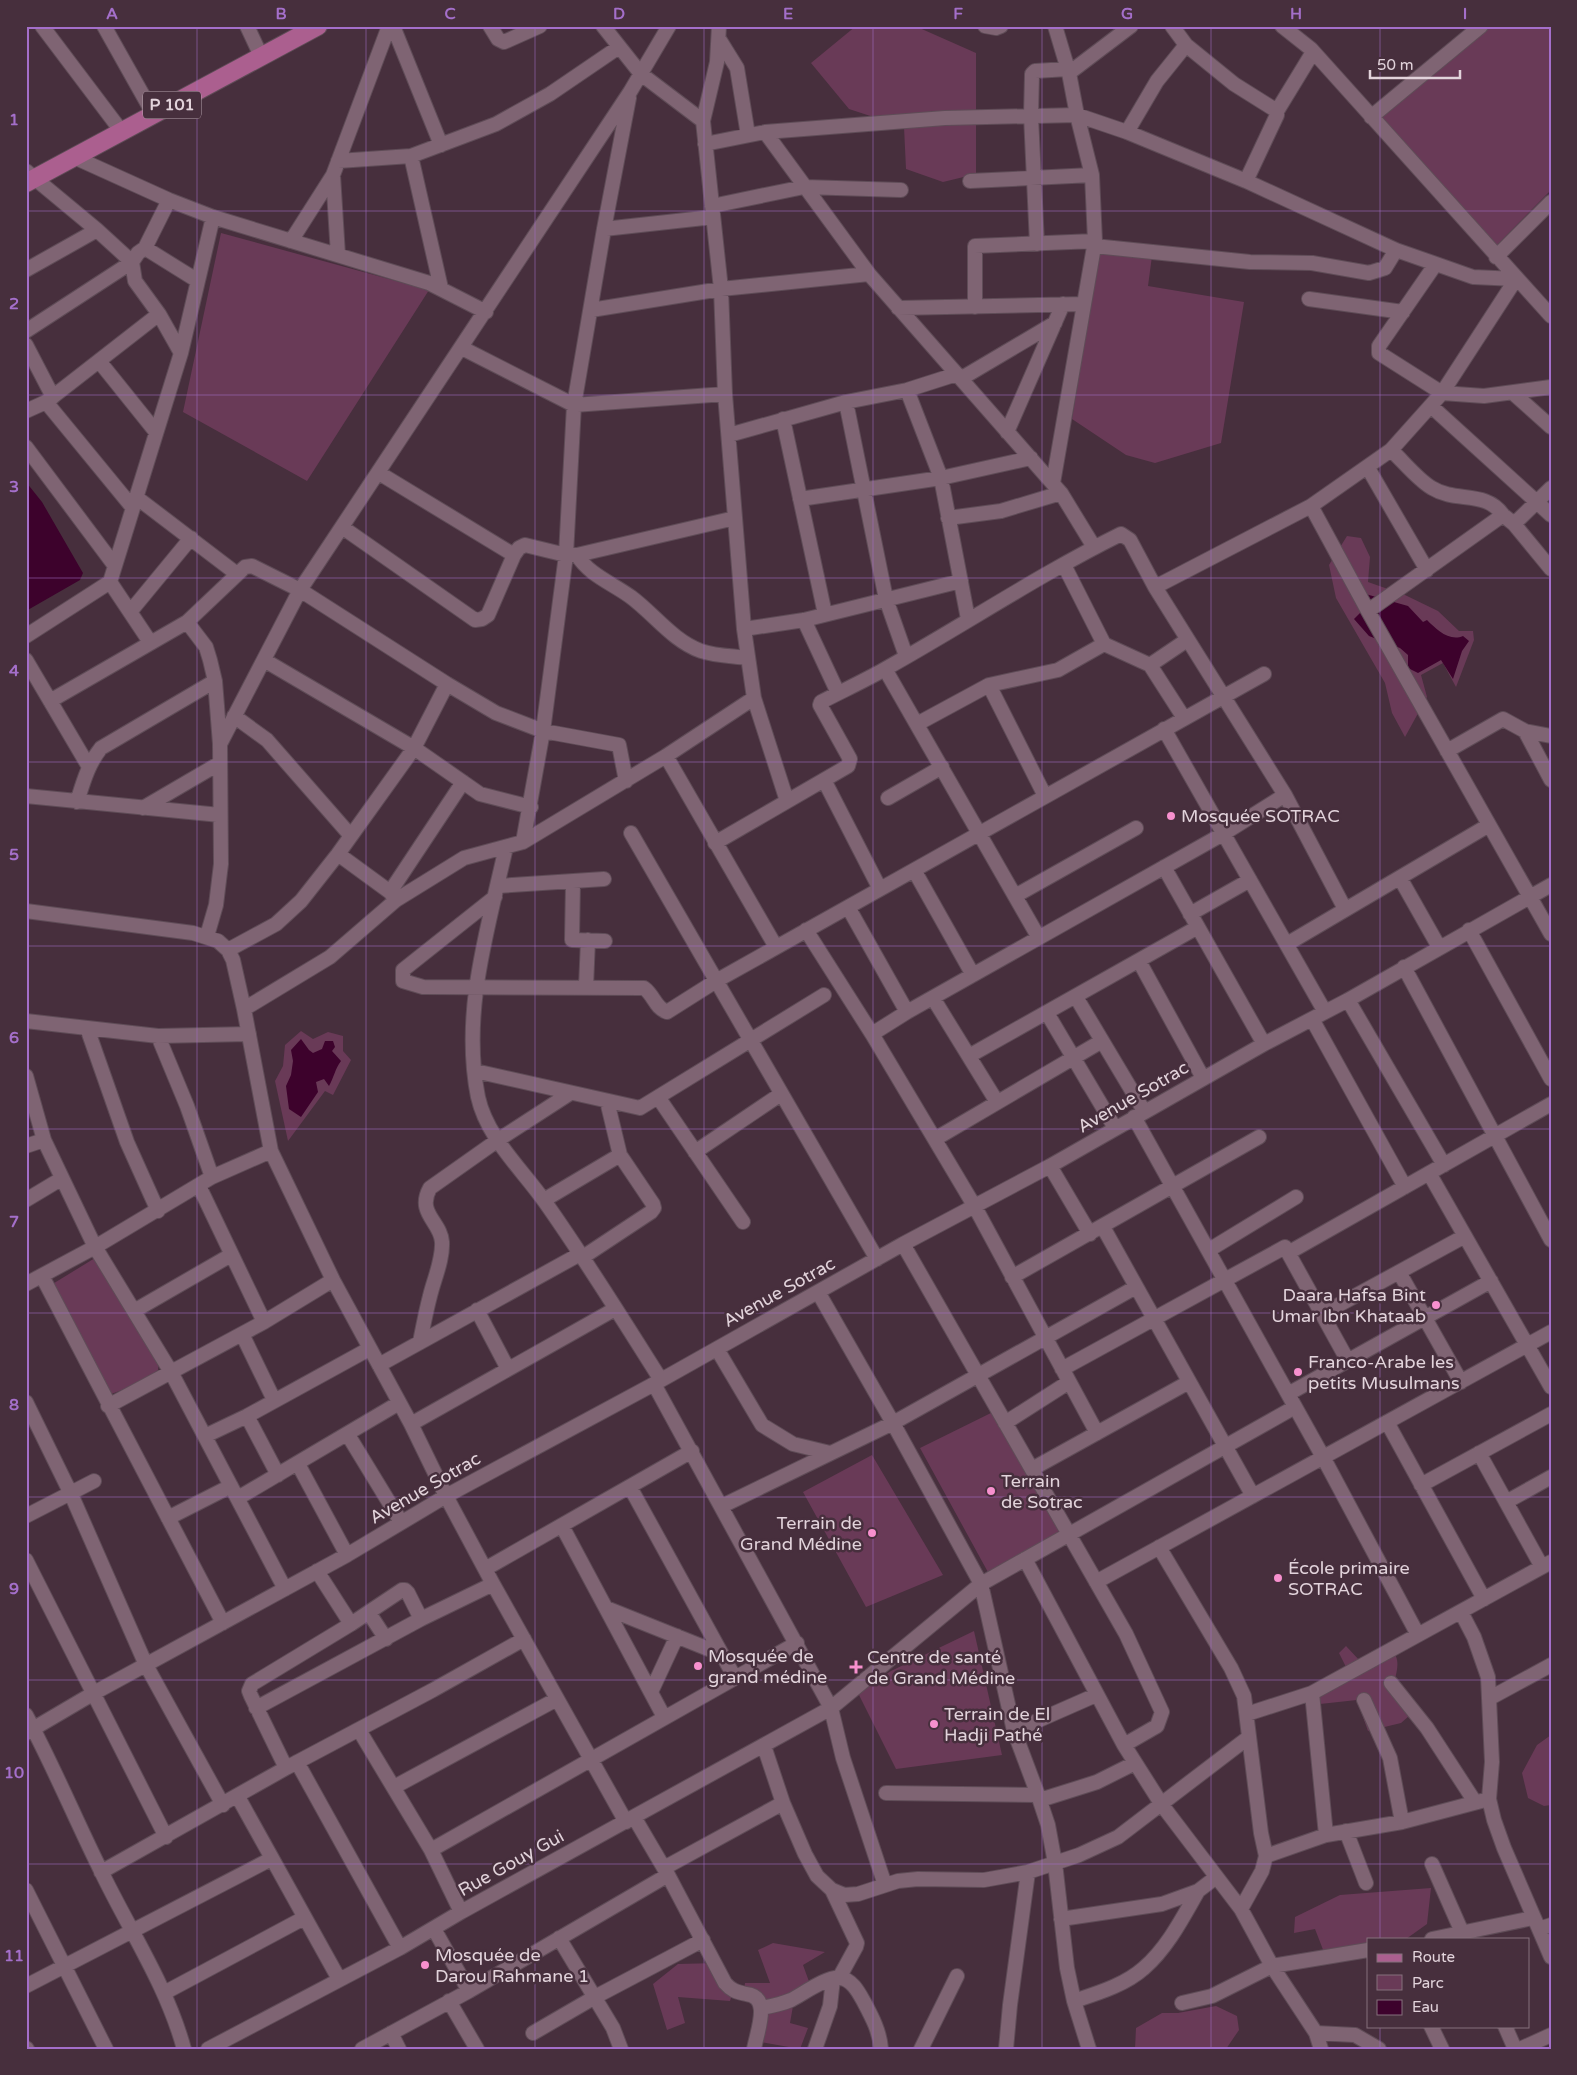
<svg xmlns="http://www.w3.org/2000/svg" width="1577" height="2075" viewBox="0 0 1577 2075" font-family="'Varela Round',sans-serif">
  <style>
    .green { fill: #693a57 }
    .water { fill: #3d022c }
    .lines { fill: none; stroke-linecap: round; stroke-linejoin: round }
    .minor-casing { stroke: #5f4c57; stroke-width: 16 }
    .major-casing { stroke: #5f4c57; stroke-width: 20 }
    .minor { stroke: #7f6473; stroke-width: 14 }
    .major { stroke: #ab5f8f; stroke-width: 18 }
    .grid { fill: none; stroke: #a46fca; stroke-width: 1; stroke-opacity: 0.55 }
    .poi-dot { fill: #f790ce; stroke: #472f3d; stroke-width: 2 }
    .labels { text-anchor: middle; dominant-baseline: central; stroke-width: 5; stroke-linejoin: round; paint-order: stroke }
    .shield { fill: #472f3d; stroke: #b4a2ac; stroke-width: 1 }
    .shield-label { font-size: 16px; font-weight: bold; fill: #e2d3db }
    .poi-label { font-size: 18px; fill: #e2d3db; stroke: #472f3d; text-anchor: start }
    .street-label { font-size: 18px; fill: #e2d3db; stroke: #472f3d }
    .neatline { fill: none; stroke: #a46fca; stroke-width: 2 }
    .grid-label { font-size: 16px; text-anchor: middle; font-weight: bold; fill: #a46fca }
  </style>
  <rect width="100%" height="100%" fill="#472f3d"/>
  <!-- green -->
  <path class="green" d="M 856,26 L 915,26 L 976,53 L 976,174 L 943,182 L 906,169 L 904,127 L 849,109 L 811,63 Z
    M 1484,26 L 1551,26 L 1551,190 L 1497,245 L 1376,115 Z
    M 221,233 L 429,290 L 307,481 L 183,412 Z
    M 1100,247 L 1152,256 L 1148,286 L 1244,302 L 1221,443 L 1155,463 L 1126,455 L 1072,419 Z
    M 1347,536 L 1361,538 L 1370,557 L 1368,582 L 1405,595 L 1438,611 L 1459,631 L 1473,631 L 1474,640 L 1456,687 L 1443,663 L 1421,675 L 1427,697 L 1405,737 L 1392,713 L 1385,683 L 1336,598 L 1329,565 Z
    M 301,1031 L 313,1039 L 328,1032 L 343,1036 L 343,1051 L 351,1060 L 333,1095 L 325,1091 L 288,1141 L 275,1081 L 283,1066 L 285,1045 Z
    M 95,1258 L 135,1327 L 159,1361 L 158,1370 L 139,1384 L 111,1394 L 51,1285 Z
    M 997,1410 L 1061,1534 L 989,1574 L 920,1448 Z
    M 872,1455 L 943,1575 L 866,1607 L 803,1492 Z
    M 974,1631 L 1002,1755 L 896,1769 L 858,1693 L 891,1671 Z
    M 1346,1646 L 1360,1661 L 1390,1648 C 1400,1658 1398,1666 1395,1679 L 1417,1709 L 1401,1723 L 1368,1731 L 1357,1700 L 1320,1704 L 1319,1687 L 1348,1671 L 1339,1653 Z
    M 1551,1735 L 1551,1805 L 1544,1806 L 1528,1798 L 1522,1773 L 1537,1745 Z
    M 1431,1888 L 1427,1924 L 1406,1939 L 1368,1939 L 1368,1956 L 1327,1960 L 1315,1929 L 1294,1933 L 1295,1917 L 1340,1895 Z
    M 773,1943 L 825,1952 L 803,1965 L 811,1987 L 793,2006 L 790,2023 L 808,2028 L 800,2049 L 760,2042 L 756,1998 L 744,1991 L 745,1983 L 770,1983 L 758,1950 Z
    M 718,1963 L 733,1991 L 730,2001 L 678,1997 L 685,2023 L 667,2030 L 653,1984 L 678,1964 Z
    M 1216,2006 L 1237,2016 L 1239,2030 L 1226,2049 L 1135,2049 L 1136,2028 L 1162,2013 L 1178,2013 Z"/>
  <!-- water -->
  <path class="water" d="M 26,482 L 42,502 L 83,573 L 80,580 L 26,611 Z
    M 1362,593 L 1408,606 L 1423,622 L 1427,620 C 1436,629 1449,642 1463,636 L 1469,641 L 1462,651 L 1453,679 L 1441,660 L 1418,673 L 1408,668 L 1408,655 L 1400,648 L 1369,636 L 1354,619 L 1362,611 Z
    M 301,1039 L 309,1050 L 313,1053 L 322,1049 L 325,1041 L 333,1041 L 335,1047 L 332,1051 L 341,1061 C 335,1069 334,1077 329,1086 L 324,1079 L 316,1082 L 318,1092 L 301,1117 L 289,1109 L 286,1086 L 291,1075 L 293,1061 L 291,1050 Z"/>
  <g class="lines">
    <!-- minor casing -->
    <g class="minor-casing">
      <path id="minor" d="M 42,26 L 122,132
        M 104,26 L 154,115
        M 247,26 L 261,56
        M 393,26 L 441,145
        M 490,26 L 498,39 L 504,42 L 540,26
        M 603,26 L 641,74 L 703,121
        M 719,26 L 717,62 L 703,121 L 721,289 L 725,394 L 744,629 L 754,698 L 787,801
        M 985,26 L 996,28 L 1001,26
        M 1172,26 L 1186,45
        M 1282,26 L 1311,49 L 1551,316
        M 719,39 L 737,68 L 748,135
        M 1069,73 L 1131,26
        M 1277,111 L 1313,52
        M 1371,117 L 1481,26
        M 765,132 L 869,274 L 1061,493 L 1094,547
        M 1127,132 L 1157,81 L 1186,45 L 1234,84 L 1277,111 L 1277,115 L 1246,181
        M 705,144 L 765,132 L 945,118 L 1077,115 L 1127,132 L 1246,181 L 1396,250 L 1473,277 L 1516,279
        M 411,156 L 441,288
        M 74,157 L 169,200 L 213,217 L 429,283 L 486,312
        M 338,161 L 411,156 L 496,124 L 550,94 L 619,47
        M 26,171 L 97,230 L 132,262 L 135,281 L 159,314 L 181,353
        M 333,175 L 338,255
        M 970,181 L 1092,175
        M 712,206 L 804,187 L 901,190
        M 604,229 L 713,217
        M 291,241 L 333,175 L 389,26
        M 1037,244 L 1031,116 L 1032,74 L 1035,71 L 1068,69
        M 1094,246 L 1250,262 L 1312,263 L 1369,273 L 1385,268 L 1396,250
        M 145,248 L 169,200
        M 1496,257 L 1551,202
        M 1435,265 L 1379,346 L 1379,353 L 1442,393 L 1484,396 L 1551,387
        M 26,270 L 97,230
        M 1309,299 L 1403,312
        M 975,307 L 975,246 L 1095,241
        M 898,308 L 1084,304
        M 591,310 L 721,289 L 869,274
        M 26,331 L 132,262 L 138,253 L 145,248 L 198,281
        M 26,345 L 53,397
        M 462,348 L 574,405 L 725,394
        M 99,361 L 156,432
        M 962,378 L 1055,323
        M 907,390 L 941,478 L 968,619
        M 1513,393 L 1551,427
        M 46,402 L 133,508
        M 846,402 L 886,599 L 906,656
        M 1431,406 L 1551,515
        M 26,411 L 46,402 L 159,314
        M 783,419 L 825,614
        M 1007,432 L 1063,304
        M 729,435 L 846,402 L 907,390 L 957,374
        M 26,447 L 115,566
        M 1391,450 C 1403,461 1418,480 1432,488 C 1456,503 1486,490 1503,515
        M 1368,468 L 1427,570
        M 379,473 L 514,555
        M 1053,483 L 1095,241 L 1092,175 L 1077,115 L 1069,73 L 1055,26
        M 136,497 L 237,574
        M 800,499 L 941,478 L 1031,458
        M 1311,506 L 1368,611 L 1551,934
        M 948,518 L 1001,511 L 1061,493
        M 1514,524 L 1551,488
        M 342,527 L 475,620 L 482,619 L 488,615 L 514,555 L 519,548 L 525,545 L 566,555 L 577,555 L 735,518
        M 577,555 C 589,575 612,583 631,597 C 654,614 673,641 701,651 C 716,656 732,656 747,658
        M 1064,565 L 1104,644 L 1150,665
        M 110,582 L 150,642
        M 1155,587 L 1311,506 L 1391,450 L 1442,393 L 1516,279
        M 1368,611 L 1503,515 L 1514,524 L 1551,569
        M 130,612 L 191,538
        M 804,620 L 838,693
        M 187,622 L 206,647 L 210,660 L 215,681 L 220,744 L 221,864 L 216,905 L 207,936
        M 744,629 L 804,620 L 961,581
        M 26,636 L 110,582 L 181,353 L 213,217
        M 26,660 L 89,767
        M 264,660 L 414,748 L 480,794 L 531,807
        M 885,669 L 1039,938
        M 989,685 L 1045,796
        M 50,701 L 187,622 L 245,567 L 252,566 L 300,590 L 447,684 L 496,713 L 543,731 L 619,745 L 626,781
        M 234,716 L 267,740 L 351,836
        M 1184,718 L 1150,665 L 1187,640
        M 917,724 L 989,685 L 1058,670 L 1104,644
        M 1164,729 L 1325,1012
        M 1525,731 L 1551,736
        M 220,744 L 300,590 L 630,92 L 669,26
        M 1447,751 L 1503,719 L 1525,731 L 1551,780
        M 666,756 L 776,947
        M 824,780 L 880,889
        M 26,796 L 220,815
        M 888,798 L 942,767
        M 77,802 C 83,783 88,764 101,748 L 215,681
        M 143,808 L 220,763
        M 631,833 L 877,1259
        M 523,842 L 543,731 L 566,555 L 574,405 L 604,229 L 629,98
        M 715,843 L 848,766 L 850,759 L 820,705 L 821,702 C 842,691 864,681 885,669 C 964,625 1040,574 1121,534 L 1130,540 L 1155,587 L 1285,795 L 1345,909
        M 506,847 C 488,929 461,1012 478,1097 C 487,1138 522,1169 545,1202 C 586,1260 623,1320 661,1380
        M 338,854 L 390,892 L 395,899
        M 1164,867 L 1264,1044
        M 914,870 L 973,975
        M 1400,878 L 1439,947
        M 573,882 L 572,940 L 605,941
        M 497,886 L 604,879
        M 390,892 L 463,782
        M 1015,896 L 1136,828
        M 495,897 L 403,970 L 403,981 L 423,987 L 644,988 C 654,995 655,1008 667,1012 L 716,981 L 1264,674
        M 848,907 L 907,1012
        M 26,911 L 193,933 L 218,941 L 228,950 L 233,960 L 244,1009 L 271,1151 L 333,1280 L 411,1424 L 446,1496 L 493,1584 L 626,1822
        M 1190,914 L 1250,880
        M 806,930 L 872,1034 L 975,1207 L 1097,1433
        M 1469,930 L 1551,1079
        M 1287,944 L 1489,825
        M 228,950 L 276,924 L 301,901 L 338,854 L 414,748 L 447,684
        M 1139,961 L 1203,1078
        M 1404,967 L 1551,1240
        M 586,987 L 588,940
        M 1076,997 L 1144,1111
        M 933,998 L 997,1102
        M 1348,1000 L 1444,1165
        M 244,1009 L 330,957 L 396,900 L 464,858 L 523,842 L 666,756 L 754,698
        M 1047,1013 L 1115,1128
        M 1312,1019 L 1405,1187
        M 26,1021 L 158,1036 L 249,1034
        M 87,1028 L 127,1142 L 158,1211
        M 872,1034 L 907,1012 L 1223,834 L 1285,795
        M 158,1036 L 187,1106 L 212,1177
        M 969,1056 L 1198,927
        M 475,1071 L 640,1108 L 824,995
        M 26,1076 L 44,1140 L 95,1247 L 171,1372 L 285,1589
        M 658,1097 L 743,1222
        M 1134,1117 L 1323,1457 L 1418,1635
        M 935,1139 L 1102,1041
        M 26,1146 L 44,1140
        M 695,1152 L 781,1094
        M 1050,1166 L 1090,1234
        M 1429,1173 L 1551,1387
        M 199,1186 L 264,1322
        M 26,1200 L 61,1179
        M 544,1200 L 620,1155
        M 1103,1227 L 1253,1496
        M 903,1244 L 1126,1634 L 1162,1712 L 1157,1726 L 1124,1745
        M 1209,1250 L 1296,1197
        M 1288,1253 L 1551,1104
        M 583,1257 L 651,1212 L 654,1208 L 653,1204 L 620,1155 L 607,1101
        M 1399,1272 L 1461,1382
        M 42,1276 L 223,1623
        M 1012,1277 L 1259,1137
        M 26,1284 L 95,1247 L 212,1177 L 271,1151
        M 818,1292 L 893,1423 L 981,1584 L 1014,1731 L 1038,1795 L 1048,1825 L 1055,1863 L 1067,1968 L 1074,2001 L 1089,2049
        M 477,1310 L 508,1369
        M 134,1311 L 231,1255
        M 1322,1314 L 1465,1236
        M 242,1334 L 274,1400
        M 420,1342 C 423,1327 426,1311 430,1296 C 434,1279 443,1260 442,1242 C 441,1222 416,1213 430,1188 L 498,1140 L 569,1094
        M 717,1349 L 762,1425 L 793,1444 L 830,1453
        M 379,1365 L 580,1254
        M 1062,1369 L 1285,1247 L 1348,1361
        M 654,1384 L 831,1708 L 843,1758 L 885,1885
        M 1288,1394 L 1491,1281
        M 26,1402 L 71,1494 L 146,1665 L 223,1805
        M 108,1406 L 264,1322 L 333,1280
        M 247,1416 L 278,1475
        M 1387,1422 L 1484,1599
        M 1005,1423 L 1069,1382
        M 411,1424 L 615,1309
        M 348,1435 L 401,1522
        M 205,1436 L 247,1416 L 369,1349
        M 1479,1453 L 1542,1567
        M 298,1464 L 347,1555
        M 1032,1469 L 1189,1382
        M 1421,1485 L 1551,1414
        M 630,1487 L 735,1678
        M 238,1498 L 399,1403
        M 1506,1502 L 1551,1477
        M 722,1506 L 893,1423 L 1136,1287
        M 26,1516 L 94,1481
        M 168,1518 L 231,1486
        M 562,1526 L 664,1717
        M 1159,1547 L 1231,1668 L 1244,1696 L 1261,1833 L 1266,1856 L 1262,1871 L 1241,1909
        M 1025,1559 L 1124,1745 L 1162,1805 L 1241,1909 L 1272,1966 L 1316,2033 L 1321,2049
        M 26,1560 L 166,1837
        M 485,1569 L 692,1451
        M 317,1571 L 351,1624
        M 1096,1582 L 1551,1332
        M 606,1608 L 721,1654
        M 1461,1612 L 1474,1637 L 1488,1677 L 1492,1762 L 1489,1799 L 1494,1820 L 1504,1848 L 1551,1957
        M 369,1613 L 386,1639
        M 1391,1683 L 1427,1728 L 1475,1802
        M 651,1692 L 677,1636
        M 1312,1693 L 1326,1835
        M 1490,1698 L 1551,1665
        M 1364,1700 L 1390,1758 L 1402,1822
        M 256,1708 L 421,1619 L 493,1584
        M 1247,1714 L 1312,1693 L 1551,1562
        M 26,1715 C 54,1767 76,1821 102,1873 C 130,1931 167,1986 184,2049
        M 359,1730 L 431,1850 L 461,1912
        M 1014,1731 L 1096,1695
        M 26,1733 L 94,1693 L 347,1555 L 446,1496 L 654,1384 L 903,1244 L 1050,1166 L 1264,1044 L 1348,1000 L 1551,885
        M 764,1746 L 783,1803 L 805,1854 L 817,1876 L 832,1890 L 857,1943 L 856,1947 L 839,1978
        M 297,1762 L 400,1948
        M 286,1768 L 251,1696 L 249,1691 L 252,1684 L 351,1624 L 402,1590 L 405,1590 L 408,1593 L 421,1619
        M 394,1787 L 557,1699
        M 886,1793 L 1038,1795
        M 238,1797 L 339,1979
        M 1040,1800 L 1097,1782 L 1135,1763
        M 634,1817 L 668,1875 L 725,1983 C 731,1990 736,1992 746,1994 C 772,1997 757,2031 754,2049
        M 1346,1831 L 1366,1883
        M 431,1850 L 797,1643
        M 1266,1856 L 1326,1835 L 1402,1822 L 1489,1799
        M 1432,1864 L 1465,1939
        M 664,1868 L 783,1803
        M 101,1872 L 286,1768 L 433,1690 L 524,1639
        M 26,1890 L 106,2049
        M 832,1890 L 844,1895 L 858,1894 L 898,1881 L 918,1879 L 984,1880 L 1028,1872 L 1079,1855 L 1118,1837 L 1249,1737
        M 1061,1919 L 1162,1904 L 1198,1891 L 1215,1878
        M 434,1929 L 469,1991
        M 1539,1929 L 1551,1925
        M 559,1938 L 613,2028 L 621,2049
        M 1432,1939 L 1533,1918
        M 26,1986 L 271,1859
        M 164,1993 L 304,1918
        M 449,2001 L 477,2049
        M 1074,2001 C 1098,1993 1125,1985 1144,1968 C 1168,1947 1183,1917 1198,1891
        M 1182,2003 L 1212,1996 L 1272,1966 L 1368,1950
        M 761,2008 C 772,2006 782,2004 791,2000 C 803,1994 827,1976 840,1978 C 852,1979 859,1993 864,2002 C 872,2017 880,2032 881,2049
        M 1431,2026 L 1442,2049
        M 1505,2026 L 1515,2049
        M 391,2033 L 399,2049
        M 533,2033 L 595,1997 L 703,1940
        M 1316,2033 L 1355,2035 L 1379,2049
        M 26,2048 L 27,2049
        M 208,2049 L 400,1948 L 461,1912 L 831,1708 L 981,1584 L 1295,1407
        M 362,2049 L 469,1991 L 668,1875
        M 815,2049 L 830,2006 L 833,1979
        M 921,2049 L 957,1976
        M 1006,2049 L 1010,2005 L 1028,1872
        M 1520,2049 L 1551,2035"/>
    </g>
    <!-- major casing -->
    <g class="major-casing">
      <path id="major" d="M 26,183 L 318,26"/>
    </g>
    <!-- minor -->
    <use href="#minor" class="minor"/>
    <!-- major -->
    <use href="#major" class="major"/>
  </g>
  <!-- grid -->
  <path class="grid" d="M 197,26 L 197,2049M 366,26 L 366,2049M 535,26 L 535,2049M 704,26 L 704,2049M 873,26 L 873,2049M 1042,26 L 1042,2049M 1211,26 L 1211,2049M 1380,26 L 1380,1939M 26,211 L 1551,211M 26,395 L 1551,395M 26,578 L 1551,578M 26,762 L 1551,762M 26,946 L 1551,946M 26,1129 L 1551,1129M 26,1313 L 1551,1313M 26,1497 L 1551,1497M 26,1680 L 1551,1680M 26,1864 L 1551,1864M 1380,2026 L 1380,2049"/>
  <!-- markers -->
  <g class="poi-dot">
    <circle cx="1171" cy="816" r="5"/>
    <circle cx="1436" cy="1305" r="5"/>
    <circle cx="1298" cy="1372" r="5"/>
    <circle cx="991" cy="1491" r="5"/>
    <circle cx="872" cy="1533" r="5"/>
    <circle cx="1278" cy="1578" r="5"/>
    <circle cx="698" cy="1666" r="5"/>
    <path d="M853.5 1659.5h5v5h5v5h-5v5h-5v-5h-5v-5h5z"/>
    <circle cx="934" cy="1724" r="5"/>
    <circle cx="425" cy="1965" r="5"/>
  </g>
  <g class="labels">
    <!-- shield labels -->
    <rect class="shield" x="143" y="91.5" width="58" height="27" rx="4"/>
    <g class="shield-label">
      <text x="172" y="105">P 101</text>
    </g>
    <!-- poi labels -->
    <g class="poi-label">
      <text x="1181" y="816">Mosquée SOTRAC</text>
      <text x="1426" y="1295" text-anchor="end">Daara Hafsa Bint<tspan x="1426" dy="21">Umar Ibn Khataab</tspan></text>
      <text x="1308" y="1362">Franco-Arabe les<tspan x="1308" dy="21">petits Musulmans</tspan></text>
      <text x="1001" y="1481">Terrain<tspan x="1001" dy="21">de Sotrac</tspan></text>
      <text x="862" y="1523" text-anchor="end">Terrain de<tspan x="862" dy="21">Grand Médine</tspan></text>
      <text x="1288" y="1568">École primaire<tspan x="1288" dy="21">SOTRAC</tspan></text>
      <text x="708" y="1656">Mosquée de<tspan x="708" dy="21">grand médine</tspan></text>
      <text x="867" y="1657">Centre de santé<tspan x="867" dy="21">de Grand Médine</tspan></text>
      <text x="944" y="1714">Terrain de El<tspan x="944" dy="21">Hadji Pathé</tspan></text>
      <text x="435" y="1955">Mosquée de<tspan x="435" dy="21">Darou Rahmane 1</tspan></text>
    </g>
    <!-- street labels -->
    <g class="street-label">
      <text transform="translate(1133 1097) rotate(-30)">Avenue Sotrac</text>
      <text transform="translate(779 1292) rotate(-29)">Avenue Sotrac</text>
      <text transform="translate(425 1488) rotate(-30)">Avenue Sotrac</text>
      <text transform="translate(511 1863) rotate(-29)">Rue Gouy Gui</text>
    </g>
  </g>
  <!-- border -->
  <rect width="1577" height="2075" fill="none" stroke="#472f3d" stroke-width="55"/>
  <!-- legend -->
  <rect x="1367" y="1938" width="162" height="90" fill="#472f3d" stroke="#85717c"/>
  <rect x="1377" y="1954" width="25" height="8" fill="#ab5f8f" stroke="#85717c"/>
  <text x="1412" y="1962" font-size="15" fill="#e2d3db">Route</text>
  <rect x="1377" y="1975" width="25" height="15" fill="#693a57" stroke="#85717c"/>
  <text x="1412" y="1988" font-size="15" fill="#e2d3db">Parc</text>
  <rect x="1377" y="2000" width="25" height="15" fill="#3d022c" stroke="#85717c"/>
  <text x="1412" y="2012" font-size="15" fill="#e2d3db">Eau</text>
  <!-- scale -->
  <path d="M1370 70v8h90v-8" fill="none" stroke="#e2d3db" stroke-width="2.5"/>
  <text x="1377" y="70" font-size="15" fill="#e2d3db" stroke="#472f3d" stroke-width="4" paint-order="stroke">50 m</text>
  <rect x="28" y="28" width="1522" height="2020" class="neatline"/>
  <g class="grid-label">
    <text x="112" y="19">A</text>
    <text x="281" y="19">B</text>
    <text x="450" y="19">C</text>
    <text x="619" y="19">D</text>
    <text x="788" y="19">E</text>
    <text x="958" y="19">F</text>
    <text x="1127" y="19">G</text>
    <text x="1296" y="19">H</text>
    <text x="1465" y="19">I</text>
    <text x="14" y="125">1</text>
    <text x="14" y="309">2</text>
    <text x="14" y="492">3</text>
    <text x="14" y="676">4</text>
    <text x="14" y="860">5</text>
    <text x="14" y="1043">6</text>
    <text x="14" y="1227">7</text>
    <text x="14" y="1410">8</text>
    <text x="14" y="1594">9</text>
    <text x="14" y="1778">10</text>
    <text x="14" y="1961">11</text>
  </g>
</svg>
